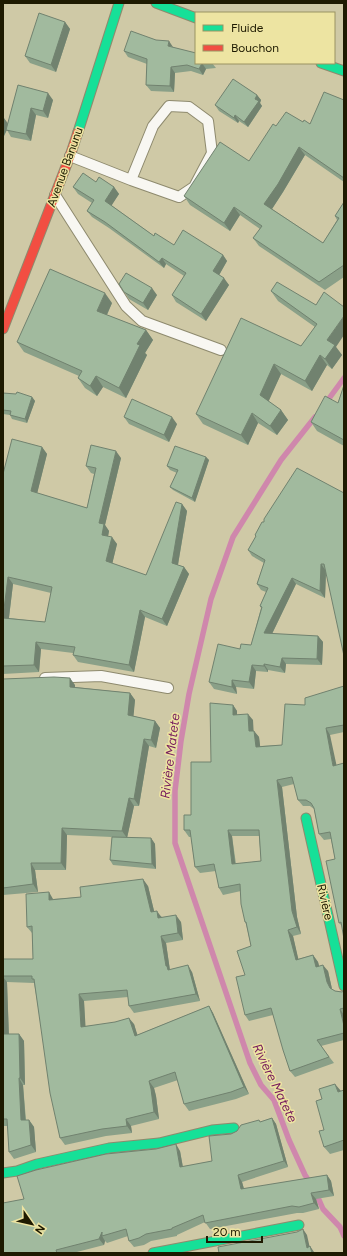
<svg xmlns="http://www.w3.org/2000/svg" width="347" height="1256" viewBox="0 0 347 1256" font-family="Figtree,sans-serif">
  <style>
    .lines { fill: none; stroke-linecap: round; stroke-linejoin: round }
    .stream { stroke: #cf87ac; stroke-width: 5.5 }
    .lane-casing { stroke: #8e8a6e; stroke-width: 12 }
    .fast-casing { stroke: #8e8a6e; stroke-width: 11 }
    .jam-casing { stroke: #8e8a6e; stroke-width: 11 }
    .lane { stroke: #f8f7f2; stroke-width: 10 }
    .fast { stroke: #16e098; stroke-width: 9 }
    .jam { stroke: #f24e42; stroke-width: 9 }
    .wall { fill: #8aa088; fill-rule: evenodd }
    .shaded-wall { fill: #71826f }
    .building { fill: #a1ba9e; stroke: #71826f; fill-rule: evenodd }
    .labels { text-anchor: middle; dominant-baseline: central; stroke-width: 3; stroke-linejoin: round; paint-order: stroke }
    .street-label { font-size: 12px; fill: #1e1a01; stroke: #ede4a2 }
    .water-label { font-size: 13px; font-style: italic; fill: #751a5d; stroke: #ede4a2 }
  </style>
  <rect width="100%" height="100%" fill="#cfc9a6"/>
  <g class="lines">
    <!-- stream -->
    <path class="stream" d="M 325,404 L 344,378
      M 311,1184 L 305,1175 L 289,1140 L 274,1100 L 261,1085 L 250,1063 L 175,843 L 175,791 L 181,741 L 189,694 L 211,599 L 233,537 L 281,460 L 315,417
      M 316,1193 L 323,1209 L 340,1227 L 344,1236"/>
    <!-- lane casing -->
    <g class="lane-casing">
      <path id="lane" d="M 70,156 L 131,180 L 179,197 L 194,187 L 212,153 L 208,121 L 189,107 L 169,106 L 153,126 L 131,180
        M 55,195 L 126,306 L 142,321 L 221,350
        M 45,678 L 101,676 L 168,688"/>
    </g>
    <!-- fast casing -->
    <g class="fast-casing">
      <path id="fast" d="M 156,3 L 196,18
        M 321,63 L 344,71
        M 78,132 L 119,3
        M 306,818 L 344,986
        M 3,1173 L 17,1171 L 37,1164 L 109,1148 L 159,1143 L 212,1130 L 234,1128
        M 153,1253 L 299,1225"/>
    </g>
    <!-- jam casing -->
    <g class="jam-casing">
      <path id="jam" d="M 3,329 L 70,156 L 78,132"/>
    </g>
    <!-- lane -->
    <use href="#lane" class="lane"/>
    <!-- fast -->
    <use href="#fast" class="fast"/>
    <!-- jam -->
    <use href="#jam" class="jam"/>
  </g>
  <!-- wall -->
  <path class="wall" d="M 65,22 L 70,29 L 56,72 L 30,63 L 25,56 Z
    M 173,47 L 196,63 L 212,63 L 216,68 L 206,69 L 203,75 L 191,71 L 175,73 L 174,92 L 151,91 L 146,85 L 147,64 L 128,57 L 124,51 Z
    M 18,85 L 53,100 L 48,118 L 36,115 L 31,141 L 11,137 L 7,130 L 3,138 L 3,118 L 8,124 Z
    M 257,95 L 261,100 L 260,103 L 262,106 L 248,127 L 239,121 L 238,123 L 219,111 L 215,105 Z
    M 344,100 L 344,182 L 305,155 L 283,192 L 272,209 L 323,243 L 337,220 L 335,216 L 344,202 L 344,277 L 325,290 L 259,246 L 253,238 L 260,229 L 240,215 L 230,231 L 190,205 L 184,196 L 249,161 L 276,126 L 303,122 L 310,124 Z
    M 96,182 L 114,187 L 119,194 L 111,205 L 154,236 L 174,245 L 223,255 L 227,261 L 219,275 L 229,285 L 206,321 L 176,302 L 172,295 L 184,276 L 166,264 L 164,268 L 109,228 L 92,217 L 87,211 L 92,203 L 78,194 L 73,187 Z
    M 119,284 L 157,295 L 148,310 L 129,299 Z
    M 271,291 L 316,305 L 336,347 L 342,355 L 332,369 L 327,365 L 312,391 L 281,374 L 268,401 L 281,410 L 288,420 L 277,435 L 258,423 L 248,445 L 203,424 L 196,414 L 301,346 L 315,327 L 278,301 Z
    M 112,303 L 107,315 L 146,330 L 153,340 L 145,353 L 147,355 L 126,398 L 103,387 L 97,396 L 85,388 L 78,378 L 79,376 L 24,352 L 17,342 Z
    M 344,385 L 344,446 L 317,431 L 311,422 L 338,403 Z
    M 3,393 L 32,397 L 35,401 L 27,423 L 12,419 L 10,415 L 3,414 Z
    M 124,417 L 177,424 L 169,442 L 129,424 Z
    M 42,447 L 47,454 L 37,493 L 87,508 L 94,474 L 91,473 L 86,466 L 121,458 L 105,525 L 109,531 L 108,536 L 117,544 L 112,564 L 146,575 L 182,504 L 187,511 L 178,565 L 184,567 L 189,574 L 167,626 L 145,617 L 134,672 L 78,662 L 73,655 L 73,653 L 41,649 L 39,672 L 3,674 L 3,474 ZM 13,584 L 51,593 L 45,622 L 9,618 Z
    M 206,457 L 209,460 L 195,502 L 173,490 L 170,487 L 177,473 L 170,470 L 167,466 Z
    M 344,493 L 326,572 L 325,598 L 296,584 L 272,634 L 318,636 L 323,642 L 322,665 L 286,664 L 285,673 L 268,670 L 268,672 L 256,671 L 254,689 L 236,687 L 237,694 L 214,689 L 209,682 L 240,649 L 251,645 L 261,608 L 260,606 L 266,592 L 261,590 L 257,584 L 264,563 L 252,556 L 248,550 L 256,536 L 255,535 L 264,522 Z
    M 3,679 L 75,685 L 75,687 L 130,693 L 135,700 L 133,716 L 155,721 L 160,728 L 156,748 L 149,746 L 139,806 L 134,806 L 127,838 L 151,838 L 155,844 L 156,869 L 113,865 L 110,860 L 112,837 L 67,835 L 66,870 L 35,870 L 38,892 L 3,895 Z
    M 344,686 L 344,732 L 330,735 L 341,925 L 339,923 L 335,859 L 331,839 L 324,840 L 319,834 L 314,809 L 310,806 L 303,806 L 298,800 L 294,784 L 282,787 L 297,917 L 301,934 L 293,936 L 298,959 L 313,955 L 318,962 L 319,966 L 328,971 L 332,989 L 335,991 L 342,992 L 344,991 L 344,1040 L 321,1046 L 334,1063 L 295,1077 L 290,1071 L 273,1015 L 249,1021 L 245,1015 L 245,975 L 251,946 L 246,924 L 245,922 L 241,891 L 223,895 L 219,888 L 216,871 L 200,873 L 195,867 L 191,837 L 189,837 L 184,830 L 191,815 L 233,705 L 237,711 L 237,715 L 253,720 L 253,731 L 254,731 L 259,737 L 260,746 L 282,745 L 305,705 ZM 232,836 L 259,836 L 261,861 L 236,864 Z
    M 148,886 L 154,911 L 162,917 L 181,922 L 183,940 L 166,943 L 170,970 L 192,972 L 200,1001 L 134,1013 L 129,1006 L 128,997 L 84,1001 L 85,1026 L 134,1024 L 137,1035 L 209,1006 L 213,1013 L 249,1094 L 236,1099 L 189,1111 L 184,1104 L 178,1080 L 154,1088 L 156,1096 L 159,1119 L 131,1126 L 132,1133 L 106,1136 L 65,1145 L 60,1138 L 34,983 L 7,982 L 9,1034 L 19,1034 L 24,1041 L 25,1085 L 23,1085 L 26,1120 L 29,1120 L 34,1127 L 36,1152 L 14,1159 L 9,1152 L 8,1126 L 3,1126 L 3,959 L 33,959 L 32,933 L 27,927 L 53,899 L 81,897 Z
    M 344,1090 L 344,1150 L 330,1154 L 324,1147 L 324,1130 L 322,1099 Z
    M 272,1118 L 276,1124 L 288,1167 L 242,1182 L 244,1189 L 327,1175 L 331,1181 L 334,1196 L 316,1199 L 319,1209 L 303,1213 L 297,1213 L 210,1229 L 205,1222 L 177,1235 L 177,1236 L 151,1241 L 144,1245 L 134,1247 L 129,1241 L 128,1236 L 107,1243 L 105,1241 L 104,1245 L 73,1253 L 3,1253 L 24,1199 L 180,1151 L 183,1167 L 212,1161 L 231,1134 L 260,1122 Z"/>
  <!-- shaded-wall -->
  <path class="shaded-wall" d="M 65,22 L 70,29 L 56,72 L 51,65 Z
    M 169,41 L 173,47 L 168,46 Z
    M 202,63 L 206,69 L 203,75 L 199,69 Z
    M 171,67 L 175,73 L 174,92 L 170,86 Z
    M 48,93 L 53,100 L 48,118 L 43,111 Z
    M 257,95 L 261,100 L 260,103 L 262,106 L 248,127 L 244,122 Z
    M 31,108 L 36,115 L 31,141 L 26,134 Z
    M 235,115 L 239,121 L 238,123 L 234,118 Z
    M 4,118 L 9,125 L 3,138 L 3,121 Z
    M 299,147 L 305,155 L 283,192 L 270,212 L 264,204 Z
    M 114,187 L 119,194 L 110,208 L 105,201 Z
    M 234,207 L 240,215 L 230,231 L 224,223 Z
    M 223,255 L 227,261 L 218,277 L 213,271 Z
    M 162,258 L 166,264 L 164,268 L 159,262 Z
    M 224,278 L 229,285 L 206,321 L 201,314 Z
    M 152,288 L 157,295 L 148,310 L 143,303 Z
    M 105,293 L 112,303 L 104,321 L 97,311 Z
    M 344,316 L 344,335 L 336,347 L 342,355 L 332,369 L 325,359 L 327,340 Z
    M 146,330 L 153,340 L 145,353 L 147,355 L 126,398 L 119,388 L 137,344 Z
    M 320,355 L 327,365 L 312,391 L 305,381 Z
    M 274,364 L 281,374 L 267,405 L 260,395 Z
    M 96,376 L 103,387 L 97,396 L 90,386 Z
    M 32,397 L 35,401 L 27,423 L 25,419 Z
    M 281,410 L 288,420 L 277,435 L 270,426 Z
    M 252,413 L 258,423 L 248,445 L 241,435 Z
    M 172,417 L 177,424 L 169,442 L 164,435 Z
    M 42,447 L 47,454 L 36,498 L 31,491 Z
    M 116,451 L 121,458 L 105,525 L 109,531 L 107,542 L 102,535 L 99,523 Z
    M 206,457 L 209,460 L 195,502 L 192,498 Z
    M 182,504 L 187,511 L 177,570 L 172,563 Z
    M 112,537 L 117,544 L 111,569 L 106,561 Z
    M 321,564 L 326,571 L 325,598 L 320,591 Z
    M 184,567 L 189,574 L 167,626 L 162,619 Z
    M 8,577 L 13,584 L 8,625 L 3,618 Z
    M 292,578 L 296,584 L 269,640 L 264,633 Z
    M 140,610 L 145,617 L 134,672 L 129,665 Z
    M 318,636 L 323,642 L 322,665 L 317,659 Z
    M 36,642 L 41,649 L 39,672 L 34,665 Z
    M 282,658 L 286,664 L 285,673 L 280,667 Z
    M 264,664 L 268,670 L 268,672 L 264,666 Z
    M 252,665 L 256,671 L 254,689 L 249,682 Z
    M 70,678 L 75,685 L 75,694 L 70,687 Z
    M 232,680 L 236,687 L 237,694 L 232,687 Z
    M 130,693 L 135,700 L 133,722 L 128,715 Z
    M 233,705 L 237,711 L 237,721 L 233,715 Z
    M 248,714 L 253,720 L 254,738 L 249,731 Z
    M 155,721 L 160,728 L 156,748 L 151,740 Z
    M 326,728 L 330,735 L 338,772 L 333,766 Z
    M 254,731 L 259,737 L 261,753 L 256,747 Z
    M 144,739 L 149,746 L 139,806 L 134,799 Z
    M 277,780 L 282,787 L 297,917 L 301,934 L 297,927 L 292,911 Z
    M 129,798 L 134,806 L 127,838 L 122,831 Z
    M 62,828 L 67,835 L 66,870 L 61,863 Z
    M 228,830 L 232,836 L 236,871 L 232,864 Z
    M 151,838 L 155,844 L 156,869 L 152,864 Z
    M 31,863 L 35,870 L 38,892 L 33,884 Z
    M 143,879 L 148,886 L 156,919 L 151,912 Z
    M 49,892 L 53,899 L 54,907 L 49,900 Z
    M 157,911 L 162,918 L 158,918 Z
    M 176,915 L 181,922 L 183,940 L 178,933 Z
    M 288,930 L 293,936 L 300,966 L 296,960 Z
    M 161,936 L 166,943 L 170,971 L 172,977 L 166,966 Z
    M 313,955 L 318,962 L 321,973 L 316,967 Z
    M 188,965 L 192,972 L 200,1001 L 196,994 Z
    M 323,965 L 328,971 L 332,989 L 330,988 L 327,982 Z
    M 3,977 L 7,982 L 9,1041 L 4,1034 L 3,1007 Z
    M 79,994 L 84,1001 L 86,1034 L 81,1027 Z
    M 209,1006 L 213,1013 L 249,1094 L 244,1087 Z
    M 340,1009 L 344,1015 L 344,1026 Z
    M 129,1018 L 134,1024 L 140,1043 L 135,1036 Z
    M 19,1034 L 24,1041 L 25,1085 L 20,1078 Z
    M 19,1078 L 23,1085 L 26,1127 L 21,1120 Z
    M 149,1081 L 154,1088 L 156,1096 L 159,1119 L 154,1112 Z
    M 335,1084 L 341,1091 L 338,1092 Z
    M 272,1118 L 276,1124 L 288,1167 L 284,1161 Z
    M 126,1119 L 131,1126 L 132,1133 L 127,1126 Z
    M 29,1120 L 34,1127 L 36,1152 L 31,1145 Z
    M 176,1144 L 180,1151 L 184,1174 L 180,1167 Z
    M 238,1175 L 242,1182 L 246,1196 L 241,1189 Z
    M 327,1175 L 331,1181 L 334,1196 L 329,1190 Z
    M 311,1193 L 316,1199 L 319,1209 L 314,1203 Z
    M 303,1229 L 307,1235 L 311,1253 L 307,1248 Z
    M 102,1232 L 102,1236 L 105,1241 L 104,1245 L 99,1239 Z
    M 310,1246 L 314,1252 L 314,1253 L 312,1253 Z"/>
  <!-- building -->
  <path class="building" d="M 39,13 L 65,22 L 51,65 L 25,56 Z
    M 131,31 L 156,40 L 169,41 L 168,46 L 196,53 L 196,63 L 202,63 L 199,69 L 187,65 L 171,67 L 170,86 L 146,85 L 147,59 L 124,51 Z
    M 233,79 L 257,95 L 255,99 L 259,101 L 244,122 L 235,115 L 234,118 L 215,105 Z
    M 18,85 L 48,93 L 43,111 L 31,108 L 26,134 L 6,130 Z
    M 324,92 L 344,100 L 344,178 L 299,147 L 278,184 L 264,204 L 323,243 L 339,218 L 335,216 L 344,202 L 344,265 L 319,282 L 253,238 L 262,226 L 234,207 L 224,223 L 184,196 L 220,142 L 249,161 L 273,124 L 276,126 L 286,112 L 303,122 L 304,120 L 310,124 Z
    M 83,173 L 96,182 L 99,177 L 114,187 L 105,201 L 154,236 L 155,233 L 174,245 L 183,230 L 223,255 L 213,271 L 224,278 L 201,314 L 172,295 L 186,273 L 162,258 L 159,262 L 105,222 L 87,211 L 94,200 L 73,187 Z
    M 50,269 L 105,293 L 97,311 L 146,330 L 137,344 L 140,345 L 119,388 L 96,376 L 90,386 L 78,378 L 82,371 L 17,342 Z
    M 126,273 L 152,288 L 143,303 L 124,292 L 119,284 Z
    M 277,282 L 316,305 L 324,292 L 344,307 L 344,316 L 327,340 L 335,345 L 325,359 L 320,355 L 305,381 L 274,364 L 260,395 L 281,410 L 270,426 L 252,413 L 241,435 L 196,414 L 241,318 L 301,346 L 317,324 L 271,291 Z
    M 344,385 L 344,440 L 311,422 L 325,396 L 338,403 Z
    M 17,392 L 32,397 L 25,419 L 10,415 L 11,411 L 3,410 L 3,393 L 16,394 Z
    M 132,399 L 172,417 L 164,435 L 124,417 Z
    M 12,439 L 42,447 L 31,491 L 87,508 L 96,468 L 86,466 L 91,445 L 116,451 L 99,523 L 104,524 L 102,535 L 112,537 L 106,561 L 146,575 L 176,502 L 182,504 L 172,563 L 184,567 L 162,619 L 140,610 L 129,665 L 73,655 L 75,647 L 36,642 L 34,665 L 3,666 L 3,618 L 45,622 L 52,587 L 8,577 L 3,617 L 3,474 Z
    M 175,446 L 206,457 L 192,498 L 170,487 L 178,470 L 167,466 Z
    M 297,468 L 344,493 L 344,656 L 324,564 L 321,564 L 320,591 L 292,578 L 264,633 L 318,636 L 317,659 L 282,658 L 280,667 L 264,664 L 264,666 L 252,665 L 249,682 L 232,680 L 232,687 L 209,682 L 218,644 L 240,649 L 241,644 L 251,645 L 262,607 L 260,606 L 268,588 L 257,584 L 265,560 L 248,550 L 256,536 L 255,535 L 262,522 L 264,522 L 264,519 Z
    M 54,677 L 70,678 L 70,687 L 130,693 L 128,715 L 155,721 L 151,740 L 144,739 L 134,799 L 129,798 L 122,831 L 62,828 L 61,863 L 31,863 L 33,884 L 3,888 L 3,679 Z
    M 344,686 L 344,725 L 326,728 L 333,766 L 344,763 L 344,939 L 341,922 L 339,923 L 326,861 L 335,859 L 330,832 L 319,834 L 314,808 L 311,803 L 306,800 L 298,800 L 292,777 L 277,780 L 292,911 L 297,927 L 288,930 L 296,960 L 313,955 L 316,967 L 323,965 L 327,982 L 330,988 L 335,991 L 342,992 L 344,991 L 344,1008 L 340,1009 L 344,1026 L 344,1033 L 317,1040 L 329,1057 L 290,1071 L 283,1050 L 271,1008 L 245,1015 L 236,977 L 245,975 L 237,951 L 251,946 L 246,922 L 245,922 L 241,904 L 240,884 L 219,888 L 214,864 L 195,867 L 190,830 L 184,830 L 184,815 L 191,815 L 191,762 L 211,762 L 210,703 L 233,705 L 233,715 L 248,714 L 249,731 L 254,731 L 256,747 L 282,745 L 285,704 L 305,705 L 305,698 ZM 228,830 L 259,830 L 261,861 L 232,864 Z
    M 112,837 L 151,838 L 152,864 L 110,860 Z
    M 143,879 L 151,912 L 157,911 L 158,918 L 176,915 L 178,933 L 161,936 L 166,966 L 167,966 L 168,970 L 188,965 L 196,994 L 129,1006 L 127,990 L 79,994 L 81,1027 L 115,1022 L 129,1018 L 135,1036 L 209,1006 L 244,1087 L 231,1092 L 184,1104 L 175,1072 L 149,1081 L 151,1089 L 154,1112 L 126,1119 L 127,1126 L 102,1129 L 60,1138 L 50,1093 L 34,979 L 32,979 L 32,976 L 3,976 L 3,959 L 33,959 L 32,926 L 27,927 L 26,894 L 49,892 L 49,900 L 81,897 L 80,887 Z
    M 3,1007 L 4,1034 L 19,1034 L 20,1078 L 19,1078 L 21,1120 L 29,1120 L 31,1145 L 9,1152 L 7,1119 L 3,1119 Z
    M 335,1084 L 338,1092 L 344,1090 L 344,1140 L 324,1147 L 319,1131 L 324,1130 L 316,1101 L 322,1099 L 319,1089 Z
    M 272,1118 L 284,1161 L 238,1175 L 241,1189 L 327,1175 L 329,1190 L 311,1193 L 314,1203 L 299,1207 L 292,1206 L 205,1223 L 203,1215 L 172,1228 L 172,1229 L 146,1234 L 139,1238 L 129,1241 L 126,1229 L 102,1236 L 102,1232 L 99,1239 L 56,1250 L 57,1253 L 3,1253 L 3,1203 L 24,1199 L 17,1176 L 36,1170 L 106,1154 L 156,1149 L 176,1144 L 180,1167 L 212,1161 L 209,1136 L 231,1134 L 237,1131 L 241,1125 L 259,1120 L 260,1122 Z
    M 303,1229 L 307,1248 L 310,1246 L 312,1253 L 219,1253 L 218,1247 L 297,1232 Z"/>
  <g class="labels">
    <!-- street labels -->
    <g class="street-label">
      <text transform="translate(65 167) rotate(-70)">Avenue Banunu</text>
      <text transform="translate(325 902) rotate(77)">Rivière</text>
    </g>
    <!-- water labels -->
    <g class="water-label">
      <text transform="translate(170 756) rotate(-83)">Rivière Matete</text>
      <text transform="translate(275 1083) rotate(64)">Rivière Matete</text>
    </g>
  </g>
  <!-- border -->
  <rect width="347" height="1256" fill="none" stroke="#1e1a01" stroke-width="8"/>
  <!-- legend -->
  <rect x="195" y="12" width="140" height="52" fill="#ede4a2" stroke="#9a9362"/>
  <rect x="203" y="25" width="20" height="6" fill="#16e098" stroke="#9a9362"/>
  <text x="231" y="32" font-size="12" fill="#1e1a01">Fluide</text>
  <rect x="203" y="45" width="20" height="6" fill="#f24e42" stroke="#9a9362"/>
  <text x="231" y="52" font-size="12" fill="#1e1a01">Bouchon</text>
  <!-- north arrow -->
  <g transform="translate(32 1224) rotate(124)" stroke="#ede4a2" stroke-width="3" paint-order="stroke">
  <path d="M0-3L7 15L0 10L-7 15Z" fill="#1e1a01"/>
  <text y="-6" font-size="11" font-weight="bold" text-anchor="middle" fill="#1e1a01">N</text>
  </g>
  <!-- scale -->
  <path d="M207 1236v6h55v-6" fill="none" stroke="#1e1a01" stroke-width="2"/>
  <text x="213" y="1236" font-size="12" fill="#1e1a01" stroke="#ede4a2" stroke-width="3" paint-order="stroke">20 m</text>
</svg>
